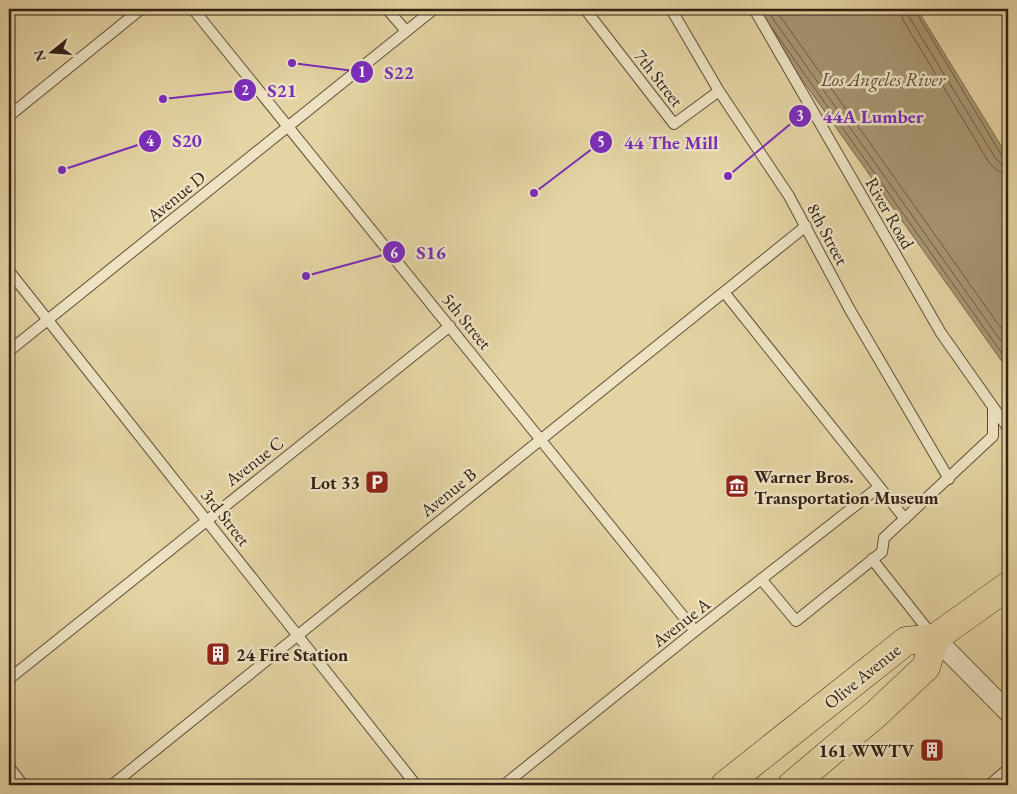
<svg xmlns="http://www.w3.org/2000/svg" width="1017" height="794" viewBox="0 0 1017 794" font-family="'EB Garamond',serif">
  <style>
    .water { fill: #a89773; stroke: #79674e }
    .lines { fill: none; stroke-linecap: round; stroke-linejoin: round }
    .shore { stroke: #6e5c44; stroke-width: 1 }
    .lane-casing { stroke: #5f4d39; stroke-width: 12 }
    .street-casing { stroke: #5f4d39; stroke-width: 21 }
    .primary-casing { stroke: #332016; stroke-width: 29 }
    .lane { stroke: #ede3c3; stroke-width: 10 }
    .street { stroke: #ede3c3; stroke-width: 19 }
    .primary { stroke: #e4d4a3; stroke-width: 28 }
    .labels { text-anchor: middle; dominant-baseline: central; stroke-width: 5; stroke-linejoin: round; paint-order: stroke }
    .street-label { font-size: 18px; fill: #332016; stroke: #ede3c3 }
    .poi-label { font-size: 18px; font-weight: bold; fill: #332016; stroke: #ede3c3; text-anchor: start }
    .water-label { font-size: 19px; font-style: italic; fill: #5c4a37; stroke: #ede3c3 }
    .leader { fill: none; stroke: #7b2cbf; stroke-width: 2 }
    .callout-dot { fill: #7b2cbf; stroke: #ede3c3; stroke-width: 2 }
    .mark-label { font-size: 15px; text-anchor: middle; font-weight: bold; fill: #fff }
    .callout-label { font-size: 19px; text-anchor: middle; font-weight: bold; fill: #7b2cbf; stroke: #ede3c3; stroke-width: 5; stroke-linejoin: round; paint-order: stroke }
  </style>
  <rect width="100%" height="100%" fill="#e4d4a3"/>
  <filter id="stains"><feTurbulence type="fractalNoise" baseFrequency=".004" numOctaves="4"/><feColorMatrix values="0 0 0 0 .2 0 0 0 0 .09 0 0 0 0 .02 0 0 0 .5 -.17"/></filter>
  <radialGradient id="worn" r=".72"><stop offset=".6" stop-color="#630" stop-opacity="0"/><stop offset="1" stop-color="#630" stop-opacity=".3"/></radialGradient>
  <!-- water -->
  <path class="water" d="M 752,9 L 917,9 L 1008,157 L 1008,370 Z"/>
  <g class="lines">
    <!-- shore -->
    <path class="shore" d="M 766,9 L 1008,351
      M 775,9 L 1008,338
      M 900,9 L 903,20 L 990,164 L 998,171 L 1008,173
      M 907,9 L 909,17 L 996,159 L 1001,164 L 1008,165
      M 914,9 L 1002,156 L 1008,159
      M 772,28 L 1008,362"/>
    <!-- lane casing -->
    <g class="lane-casing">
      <path id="lane" d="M 193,9 L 695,631
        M 387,9 L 406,31
        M 585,9 L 674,124 L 719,91
        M 671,9 L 719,91 L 789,196 L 850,310 L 949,479
        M 754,9 L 941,333 L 1008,428
        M 9,116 L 141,9
        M 9,271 L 416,785
        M 724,292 L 905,519
        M 9,351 L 434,9
        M 872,559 L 932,635
        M 761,579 L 796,621 L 882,552 L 884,538 L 993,436 L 993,408
        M 9,679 L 450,326
        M 9,767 L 23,785
        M 112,785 L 806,226
        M 504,785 L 695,631 L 879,487
        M 989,785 L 1008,769"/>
    </g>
    <!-- street casing -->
    <g class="street-casing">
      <path id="street" d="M 935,638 L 1008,712"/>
    </g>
    <!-- primary casing -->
    <g class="primary-casing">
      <path id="primary" d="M 935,638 L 1008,586
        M 725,785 L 906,641 L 935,638
        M 792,785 L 876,714 L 926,667 L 935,638"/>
    </g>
    <!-- lane -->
    <use href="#lane" class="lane"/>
    <!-- street -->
    <use href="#street" class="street"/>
    <!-- primary -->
    <use href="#primary" class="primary"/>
  </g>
  <!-- icons -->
  <defs>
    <g id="parking-square" transform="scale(1.25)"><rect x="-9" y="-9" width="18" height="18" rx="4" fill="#8f2418" stroke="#ede3c3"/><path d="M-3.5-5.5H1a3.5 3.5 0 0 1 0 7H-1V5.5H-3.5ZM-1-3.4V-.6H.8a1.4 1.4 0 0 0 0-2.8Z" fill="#fff"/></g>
    <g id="museum-square" transform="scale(1.25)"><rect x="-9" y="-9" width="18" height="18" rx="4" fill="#8f2418" stroke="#ede3c3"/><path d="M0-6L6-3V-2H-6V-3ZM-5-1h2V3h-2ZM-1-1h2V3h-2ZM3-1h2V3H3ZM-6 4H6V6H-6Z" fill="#fff"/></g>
    <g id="building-square" transform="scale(1.25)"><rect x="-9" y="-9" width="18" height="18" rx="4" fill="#8f2418" stroke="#ede3c3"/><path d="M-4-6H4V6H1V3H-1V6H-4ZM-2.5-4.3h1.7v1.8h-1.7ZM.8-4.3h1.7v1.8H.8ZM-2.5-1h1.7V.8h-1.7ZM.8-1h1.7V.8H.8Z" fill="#fff"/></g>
  </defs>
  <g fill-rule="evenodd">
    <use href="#parking-square" x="377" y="482"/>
    <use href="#museum-square" x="737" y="486"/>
    <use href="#building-square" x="218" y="654"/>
    <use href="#building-square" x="932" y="750"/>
  </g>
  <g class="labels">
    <!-- street labels -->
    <g class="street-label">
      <text transform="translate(659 78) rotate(52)">7th Street</text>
      <text transform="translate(176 196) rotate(-39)">Avenue D</text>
      <text transform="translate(890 213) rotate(60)">River Road</text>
      <text transform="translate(828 234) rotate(62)">8th Street</text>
      <text transform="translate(467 321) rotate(51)">5th Street</text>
      <text transform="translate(254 461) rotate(-38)">Avenue C</text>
      <text transform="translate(448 492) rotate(-39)">Avenue B</text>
      <text transform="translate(226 517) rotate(52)">3rd Street</text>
      <text transform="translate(681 622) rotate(-38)">Avenue A</text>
      <text transform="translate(862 676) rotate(-39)">Olive Avenue</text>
    </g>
    <!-- poi labels -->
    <g class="poi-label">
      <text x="754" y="476">Warner Bros.<tspan x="754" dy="21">Transportation Museum</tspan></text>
      <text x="360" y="482" text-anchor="end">Lot 33</text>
      <text x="236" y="654">24 Fire Station</text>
      <text x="914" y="750" text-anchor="end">161 WWTV</text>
    </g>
    <!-- water labels -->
    <g class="water-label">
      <text x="883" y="79">Los Angeles River</text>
    </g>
  </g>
  <!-- callouts -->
  <path class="leader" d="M292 63L362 72M163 99L245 90M728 176L800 116M62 170L150 141M534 193L601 142M306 276L394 252"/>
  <g class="callout-dot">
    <circle cx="292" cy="63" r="5"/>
    <circle cx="163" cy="99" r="5"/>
    <circle cx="728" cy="176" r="5"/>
    <circle cx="62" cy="170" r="5"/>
    <circle cx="534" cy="193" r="5"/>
    <circle cx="306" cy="276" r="5"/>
    <circle cx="362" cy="72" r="12"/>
    <circle cx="245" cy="90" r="12"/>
    <circle cx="800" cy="116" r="12"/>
    <circle cx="150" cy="141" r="12"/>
    <circle cx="601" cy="142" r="12"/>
    <circle cx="394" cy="252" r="12"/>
  </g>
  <g class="mark-label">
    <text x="362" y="77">1</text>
    <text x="245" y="95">2</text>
    <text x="800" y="121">3</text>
    <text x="150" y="146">4</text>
    <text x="601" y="147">5</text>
    <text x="394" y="258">6</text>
  </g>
  <g class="callout-label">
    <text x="399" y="79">S22</text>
    <text x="282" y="97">S21</text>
    <text x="873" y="123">44A Lumber</text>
    <text x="187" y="147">S20</text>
    <text x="671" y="149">44 The Mill</text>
    <text x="431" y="259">S16</text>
  </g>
  <!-- margin -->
  <rect width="1017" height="794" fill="none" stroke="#e4d4a3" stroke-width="30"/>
  <rect x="10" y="10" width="997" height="774" fill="none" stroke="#332016" stroke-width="2.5"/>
  <rect x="15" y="15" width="987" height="764" fill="none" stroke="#332016"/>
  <!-- north arrow -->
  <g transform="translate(52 52) rotate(253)" stroke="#ede3c3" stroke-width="4" paint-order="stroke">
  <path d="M0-4L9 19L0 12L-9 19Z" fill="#332016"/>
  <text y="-8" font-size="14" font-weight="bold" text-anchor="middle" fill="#332016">N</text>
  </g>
  <rect width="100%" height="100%" filter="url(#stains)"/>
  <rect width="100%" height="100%" fill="url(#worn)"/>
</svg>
